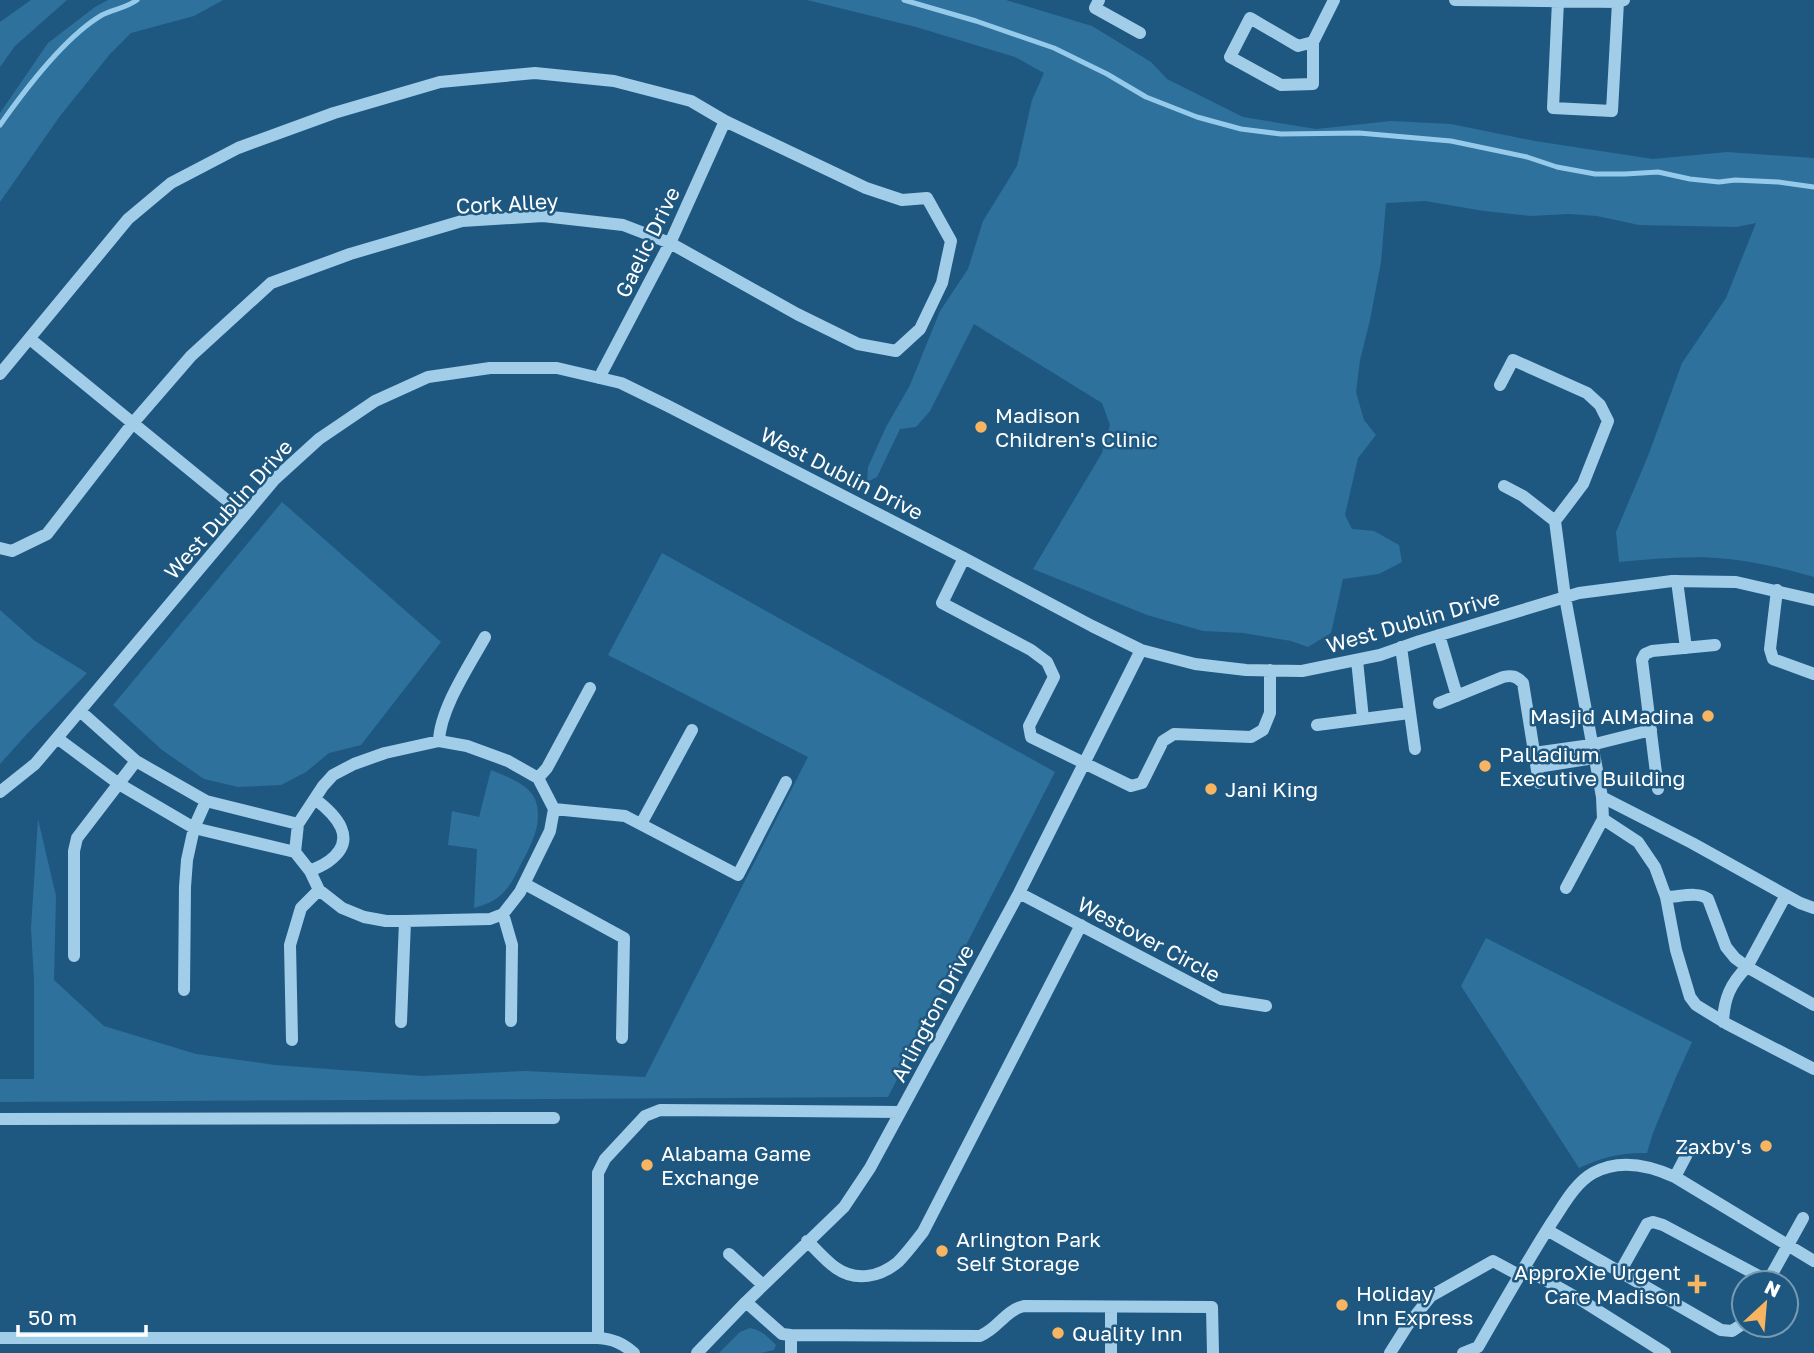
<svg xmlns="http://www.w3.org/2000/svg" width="1814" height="1353" viewBox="0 0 1814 1353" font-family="'Golos Text',sans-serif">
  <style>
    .green { fill: #2e719c }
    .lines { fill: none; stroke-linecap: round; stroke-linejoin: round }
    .stream { stroke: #96caea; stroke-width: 5 }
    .minor { stroke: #a2cde8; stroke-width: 12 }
    .poi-dot { fill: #f7b461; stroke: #1e5880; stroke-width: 2.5 }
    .labels { text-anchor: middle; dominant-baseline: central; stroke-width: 5; stroke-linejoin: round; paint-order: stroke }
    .street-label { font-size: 21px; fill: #fff; stroke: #1e5880 }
    .poi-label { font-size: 21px; fill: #fff; stroke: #1e5880; text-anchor: start }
  </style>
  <rect width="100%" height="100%" fill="#1e5880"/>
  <!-- green -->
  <path class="green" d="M 31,0 L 67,0 L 15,46 L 0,67 L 0,22 Z
    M 108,0 L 223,0 L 194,16 L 131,33 L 110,54 L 60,116 L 0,202 L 0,113 L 48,43 L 95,7 Z
    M 807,0 L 1006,0 L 1092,26 L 1151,62 L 1167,79 L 1243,117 L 1316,129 L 1391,121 L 1451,124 L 1535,141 L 1653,159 L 1727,152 L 1814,158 L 1814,577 C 1786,569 1757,562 1728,559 C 1692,555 1655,559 1619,562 L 1616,532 L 1648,456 L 1682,363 L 1726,298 L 1756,223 L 1736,227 L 1639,225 L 1597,216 L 1569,214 L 1530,216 L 1484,211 L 1425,201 L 1386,203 L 1381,262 L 1370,320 L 1360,360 L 1356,392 L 1364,420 L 1376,435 L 1358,458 L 1345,515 L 1352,529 L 1374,531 L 1399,545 L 1402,562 L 1379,574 L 1343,579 L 1331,633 L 1308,647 L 1291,641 L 1243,633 L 1203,631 L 1147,615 L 1033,569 L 1102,453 L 1110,425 L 1102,403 L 974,324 L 930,411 L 916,427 L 900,429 L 877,477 L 867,482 L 868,467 L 886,427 L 910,385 L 940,311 L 968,269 L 983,221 L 1017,166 L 1032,100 L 1044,73 L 1015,57 L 916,27 Z
    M 282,502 L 441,642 L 361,745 L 329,753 L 306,772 L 281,785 L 238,787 L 204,779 L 162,750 L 113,705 Z
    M 662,553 L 1055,772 L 888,1097 L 0,1102 L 0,1079 L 34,1079 L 34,980 L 31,928 L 38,819 L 56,896 L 54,980 L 104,1026 L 196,1054 L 275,1065 L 422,1076 L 526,1071 L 645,1077 L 808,757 L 608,655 Z
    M 0,610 L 35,641 L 87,673 L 26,735 L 0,764 Z
    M 491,770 C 505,776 529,784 535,799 C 544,823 531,845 520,866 C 515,876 511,885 503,893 C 495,901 485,905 474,908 L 477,849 L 448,845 L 452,811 L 479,817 Z
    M 1486,938 L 1692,1042 L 1676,1077 L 1653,1133 L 1647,1153 C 1622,1152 1602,1157 1579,1168 L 1461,986 Z
    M 750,1328 C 762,1330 768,1337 776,1345 L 774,1350 L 761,1353 L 719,1353 L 740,1332 Z"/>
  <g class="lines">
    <!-- stream -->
    <path class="stream" d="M 904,0 L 976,21 L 1054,48 L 1107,74 L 1146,97 L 1197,117 L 1241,129 L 1281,134 L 1359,133 L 1451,141 L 1527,157 L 1557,167 L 1595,174 L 1625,174 L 1658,172 L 1690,179 L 1719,182 L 1735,180 L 1778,182 L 1814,187
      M 0,125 C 24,91 66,36 102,15 C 114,9 126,8 137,0"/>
    <!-- minor -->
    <path class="minor" d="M 1099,0 L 1095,8 L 1140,33
      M 1455,0 L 1618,2 L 1624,0
      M 1558,1 L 1553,108 L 1612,111 L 1618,2
      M 1250,18 L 1298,46 L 1313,42 L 1313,84 L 1281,85 L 1230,57 Z
      M 1313,42 L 1334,0
      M 30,339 L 245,515
      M 0,374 L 128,219 L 171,183 L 238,148 L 334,113 L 440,82 L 535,73 L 614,81 L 691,101 L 725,121 L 866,188 L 902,200 L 927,198 L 951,241 L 942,283 L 920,329 L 896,351 L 858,344 L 797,314 L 670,243 L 623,225 L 543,216 L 462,221 L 350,254 L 271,283 L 191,356 L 133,423 L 47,534 L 12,551 L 0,548
      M 599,378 L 670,243 L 725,121
      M 1500,385 L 1513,360 L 1587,393 L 1600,405 L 1608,421 L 1583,484 L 1555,521
      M 1504,486 L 1523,496 L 1555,521 L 1565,597 L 1602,797 L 1603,819
      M 964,558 L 942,603 L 1031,650 L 1047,662 L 1054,677 L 1029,726 L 1031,737 L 1131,786 L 1142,783 L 1163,741 L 1174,734 L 1251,737 L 1263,730 L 1270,713 L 1270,670
      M 1677,581 L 1686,648
      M 1777,590 L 1770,649 L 1773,659 L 1814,674
      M 1439,635 L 1457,696
      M 1401,647 L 1415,749
      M 1357,660 L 1363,719
      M 1439,703 L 1503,677 C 1512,675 1516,676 1523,683 L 1539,783
      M 80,711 L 136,761 L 206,801 L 298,824
      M 1317,725 L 1409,713
      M 57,738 L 119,784 L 194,828 L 295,852
      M 439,741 C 440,709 469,666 485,637
      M 1534,753 L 1591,745 L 1651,730
      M 1537,767 L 1594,758
      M 538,778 L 508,761 L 467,746 L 439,741 L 385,753 L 354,764 L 333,775 L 323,786 L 298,824 L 295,852 L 310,871 L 319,890 L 342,908 L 364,917 L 386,921 L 405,921 L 490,919 L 503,914 L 520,892 L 550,831 L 554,809 L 538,778 L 547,768 L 590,688
      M 1658,789 L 1642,660 L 1645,654 L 1652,651 L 1715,645
      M 0,792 L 35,764 L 275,479 L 319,439 L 375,401 L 428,377 L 490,368 L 557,368 L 621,383 L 668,406 L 964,558 L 1092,626 L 1141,650 L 1195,664 L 1246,670 L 1302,671 L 1380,655 L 1420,641 L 1579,593 L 1672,581 L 1736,582 L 1814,600
      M 1602,797 L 1692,843 L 1800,903 L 1814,908
      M 554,809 L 625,816 L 738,875 L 786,782
      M 1603,819 L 1638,842 L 1655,867 L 1666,897 L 1676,950 L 1690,997 L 1696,1005 L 1727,1024 L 1814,1069
      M 641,824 L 692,730
      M 310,871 C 316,868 324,865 329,861 C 359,839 336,815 315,799
      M 525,884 L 624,938 L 622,1038
      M 1566,888 L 1603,819
      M 1019,893 L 1221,999 L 1266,1006
      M 1786,895 L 1747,967 L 1814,1005
      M 1666,897 C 1679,897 1698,891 1708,899 L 1726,947 L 1735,958 L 1747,967 C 1730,984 1724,999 1723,1022
      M 503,914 L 512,945 L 511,1021
      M 74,956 L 74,851 L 77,838 L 136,761
      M 184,990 L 185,887 L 187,860 L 194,828 L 206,801
      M 401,1022 L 405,921
      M 292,1040 L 290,945 L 301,908 L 319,890
      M 0,1119 L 554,1118
      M 1675,1177 L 1688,1152
      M 1547,1230 L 1721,1330 L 1732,1331 L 1744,1323
      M 807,1241 C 817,1250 826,1261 836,1268 C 856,1282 880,1277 898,1262 C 907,1253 915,1242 923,1232 L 1081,925
      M 729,1254 L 763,1285
      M 1524,1268 L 1581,1300 L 1665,1353
      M 1620,1272 L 1647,1224 L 1653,1222 L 1663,1225 L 1759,1276 L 1763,1283
      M 1763,1282 L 1772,1274 L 1803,1218
      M 746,1302 L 782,1334 L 791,1335 L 980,1336 C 999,1328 1004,1311 1024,1306 L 1212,1307 L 1213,1353
      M 0,1338 L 598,1338 C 613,1339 622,1343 634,1353
      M 598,1338 L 598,1173 L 605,1159 L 645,1116 L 660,1110 L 900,1112
      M 1478,1347 C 1502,1305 1526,1263 1552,1222 C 1563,1206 1575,1183 1593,1173 C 1620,1158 1649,1165 1675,1177 L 1814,1261
      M 697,1353 L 746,1302 L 844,1207 L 870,1168 L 1019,893 L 1141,650
      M 791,1353 L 791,1335
      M 1111,1353 L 1111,1307
      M 1390,1353 L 1407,1326 L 1431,1296 L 1493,1261 L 1519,1275
      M 1463,1353 L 1478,1347"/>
  </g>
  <!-- markers -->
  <g class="poi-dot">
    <circle cx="981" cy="427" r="7"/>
    <circle cx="1708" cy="716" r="7"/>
    <circle cx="1485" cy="766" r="7"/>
    <circle cx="1211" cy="789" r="7"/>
    <circle cx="1766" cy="1146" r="7"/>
    <circle cx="647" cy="1165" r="7"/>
    <circle cx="942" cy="1251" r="7"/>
    <path d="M1693.5 1273.5h7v7h7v7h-7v7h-7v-7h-7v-7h7z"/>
    <circle cx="1342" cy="1305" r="7"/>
    <circle cx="1058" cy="1333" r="7"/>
  </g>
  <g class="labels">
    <!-- street labels -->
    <g class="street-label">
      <text transform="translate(507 203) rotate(-3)">Cork Alley</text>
      <text transform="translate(647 242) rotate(-64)">Gaelic Drive</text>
      <text transform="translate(842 473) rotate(27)">West Dublin Drive</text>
      <text transform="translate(228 509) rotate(-48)">West Dublin Drive</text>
      <text transform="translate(1413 621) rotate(-16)">West Dublin Drive</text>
      <text transform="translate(1149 939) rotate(28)">Westover Circle</text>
      <text transform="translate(932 1013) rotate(-62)">Arlington Drive</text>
    </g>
    <!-- poi labels -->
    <g class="poi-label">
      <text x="995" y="415">Madison<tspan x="995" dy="24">Children's Clinic</tspan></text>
      <text x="1694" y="716" text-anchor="end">Masjid AlMadina</text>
      <text x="1499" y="754">Palladium<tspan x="1499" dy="24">Executive Building</tspan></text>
      <text x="1225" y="789">Jani King</text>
      <text x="1752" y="1146" text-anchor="end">Zaxby's</text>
      <text x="661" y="1153">Alabama Game<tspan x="661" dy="24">Exchange</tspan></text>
      <text x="956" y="1239">Arlington Park<tspan x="956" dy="24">Self Storage</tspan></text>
      <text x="1681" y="1272" text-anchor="end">ApproXie Urgent<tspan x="1681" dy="24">Care Madison</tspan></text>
      <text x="1356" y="1293">Holiday<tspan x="1356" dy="24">Inn Express</tspan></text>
      <text x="1072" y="1333">Quality Inn</text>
    </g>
  </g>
  <!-- north arrow -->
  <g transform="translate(1765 1304) rotate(26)"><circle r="33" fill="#1e5880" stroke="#789bb3" stroke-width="2"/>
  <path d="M0-5L12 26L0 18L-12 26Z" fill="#f7b461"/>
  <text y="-10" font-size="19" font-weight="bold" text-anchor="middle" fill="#ffffff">N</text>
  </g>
  <!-- scale -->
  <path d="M18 1325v10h128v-10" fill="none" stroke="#ffffff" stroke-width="3.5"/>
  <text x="28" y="1325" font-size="21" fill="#ffffff" stroke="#1e5880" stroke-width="5" paint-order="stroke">50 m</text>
</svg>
